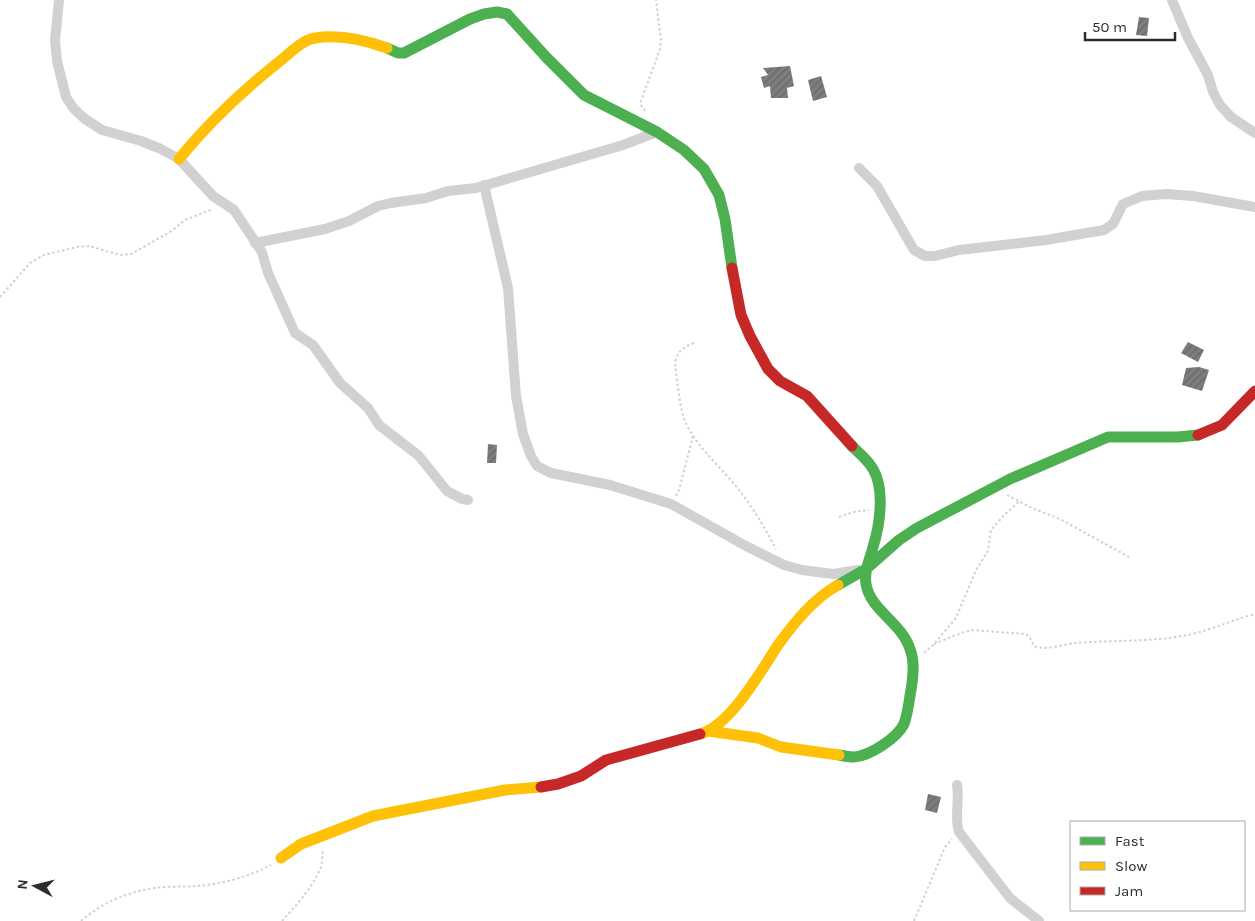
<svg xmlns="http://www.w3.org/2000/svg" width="1255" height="921" viewBox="0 0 1255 921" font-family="Karla,sans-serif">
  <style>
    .building { fill: url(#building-hatch) }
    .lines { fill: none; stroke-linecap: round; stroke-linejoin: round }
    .path { stroke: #d1d1d1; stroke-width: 2; stroke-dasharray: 2.5 2.5; stroke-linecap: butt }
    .street { stroke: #d1d1d1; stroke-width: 10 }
    .fast { stroke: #4caf50; stroke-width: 11 }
    .slow { stroke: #ffc107; stroke-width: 11 }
    .jam { stroke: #c62828; stroke-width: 11 }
  </style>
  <defs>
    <pattern id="building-hatch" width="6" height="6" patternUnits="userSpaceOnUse" patternTransform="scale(1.25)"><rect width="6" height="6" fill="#7d7d7d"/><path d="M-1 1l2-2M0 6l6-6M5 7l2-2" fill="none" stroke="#676767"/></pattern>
  </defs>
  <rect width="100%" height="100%" fill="#fff"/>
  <!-- building -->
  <path class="building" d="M 1139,17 L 1149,18 L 1147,36 L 1136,35 Z
    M 790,66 L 794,86 L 787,88 L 788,98 L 771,98 L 770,86 L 764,88 L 761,77 L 768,75 L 763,68 Z
    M 821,76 L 827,97 L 813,101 L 808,80 Z
    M 1188,342 L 1204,350 L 1198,362 L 1181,353 Z
    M 1199,367 L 1209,370 L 1202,391 L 1182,385 L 1186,368 Z
    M 488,444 L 497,445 L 496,463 L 487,463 Z
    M 928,794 L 941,797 L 937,813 L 925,810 Z"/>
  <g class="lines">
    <!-- path -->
    <path class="path" d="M 645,111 L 641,105 L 641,101 L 660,49 L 661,41 L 656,0
      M 0,297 L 30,263 L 44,255 L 77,247 L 89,246 L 120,255 L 131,254 L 170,232 L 185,220 L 213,209
      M 694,343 C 673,351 674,360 677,380 C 679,393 680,408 685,421 C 697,449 724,469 742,494 C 755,511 766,530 776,549
      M 1007,495 L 1032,508 L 1060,519 L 1129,557
      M 676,496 L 679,490 L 693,436
      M 839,517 L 853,512 L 869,510
      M 934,644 L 961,633 L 972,630 L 1025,634 L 1029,636 L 1034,646 C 1046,651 1064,644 1076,643 C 1114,640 1152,642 1188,635 C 1211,630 1232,620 1255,614
      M 924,653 L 934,644 L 956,618 L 976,570 L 988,551 L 991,530 L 1005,514 L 1020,501
      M 81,921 C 101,903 128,892 154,888 C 168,886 183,887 197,886 C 221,884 249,877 271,865
      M 282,921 C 296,905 312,889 320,869 C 323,863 322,855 323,849
      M 914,921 L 945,847 L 952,839"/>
    <!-- street -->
    <path class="street" d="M 59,0 L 55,40 L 57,61 L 66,97 L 74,109 L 85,119 L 102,130 L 141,141 L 161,149 L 179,159 L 213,196 L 234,210 L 262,252 L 268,273 L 295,333 L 313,345 L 340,383 L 368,408 L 379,425 L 419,456 L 447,491 L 462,499 L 468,500
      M 1172,0 L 1188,38 L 1208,75 L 1213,92 L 1220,105 L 1231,117 L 1255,133
      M 859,168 L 877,186 L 914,250 L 925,256 L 935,256 L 959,250 L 1046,240 L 1104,230 L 1113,224 L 1123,204 L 1142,196 L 1166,194 L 1193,196 L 1255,207
      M 484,185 L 508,288 L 516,396 L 523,434 L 531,456 L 537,466 L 551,473 L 610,485 L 671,504 L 746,546 L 784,565 L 802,570 L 833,574 L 858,570
      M 255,243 L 325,229 L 349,221 L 378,206 L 391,203 L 426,198 L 448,191 L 476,188 L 623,145 L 657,132
      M 957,785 C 960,800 954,817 959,832 L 1010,898 L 1039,921"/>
    <!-- fast -->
    <path class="fast" d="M 387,48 L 398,53 L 404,53 L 470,19 L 484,14 L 497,12 L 507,14 L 546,57 L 584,95 L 657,132 L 684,150 L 704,169 L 719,195 L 725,219 L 732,268
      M 838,585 L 866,569 L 899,540 L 917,528 L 1010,479 L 1108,437 L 1178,437 L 1198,435
      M 839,755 C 844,756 850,757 854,757 C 870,756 897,738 904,724 C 908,713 909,701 911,690 C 913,677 915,662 910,649 C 902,623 870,610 866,584 C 864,570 870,559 873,547 C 880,525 885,489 873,469 C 868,460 859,453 852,446"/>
    <!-- slow -->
    <path class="slow" d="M 179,159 C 210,121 242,91 280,61 C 290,53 302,40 315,38 C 339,34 365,40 387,48
      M 708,731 L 758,738 L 781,747 L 839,755
      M 700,734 C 730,726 761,671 778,645 C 794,623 813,599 838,585
      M 281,858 L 301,844 L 373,816 L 505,790 L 541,787"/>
    <!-- jam -->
    <path class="jam" d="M 732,268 L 741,315 L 750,336 L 768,369 L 780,381 L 807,396 L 852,446
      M 1198,435 L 1222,425 L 1255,391
      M 541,787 L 558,784 L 581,776 L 606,760 L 700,734"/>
  </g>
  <!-- legend -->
  <rect x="1070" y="821" width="175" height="90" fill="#ffffff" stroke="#ababab"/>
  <rect x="1080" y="837" width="25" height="8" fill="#4caf50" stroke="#ababab"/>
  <text x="1115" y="846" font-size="15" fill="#2c2c2c">Fast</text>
  <rect x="1080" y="862" width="25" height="8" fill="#ffc107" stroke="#ababab"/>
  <text x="1115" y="871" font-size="15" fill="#2c2c2c">Slow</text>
  <rect x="1080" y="887" width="25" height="8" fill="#c62828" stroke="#ababab"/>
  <text x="1115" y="896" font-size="15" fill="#2c2c2c">Jam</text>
  <!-- north arrow -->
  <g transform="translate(35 886) rotate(277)" stroke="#ffffff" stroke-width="4" paint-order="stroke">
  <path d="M0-4L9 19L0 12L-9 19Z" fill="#2c2c2c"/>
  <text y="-8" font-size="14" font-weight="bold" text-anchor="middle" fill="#2c2c2c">N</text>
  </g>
  <!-- scale -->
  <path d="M1085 32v8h90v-8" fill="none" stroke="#2c2c2c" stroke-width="2.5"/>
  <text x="1092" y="32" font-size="15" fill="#2c2c2c" stroke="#ffffff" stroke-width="4" paint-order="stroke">50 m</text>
</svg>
